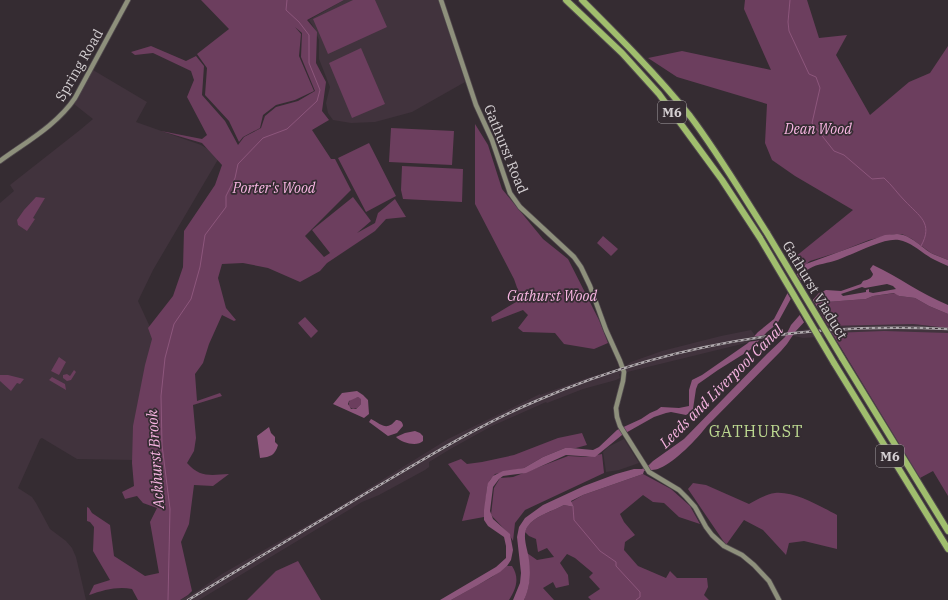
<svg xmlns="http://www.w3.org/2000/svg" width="948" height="600" viewBox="0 0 948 600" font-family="'IBM Plex Serif',serif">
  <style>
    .built { fill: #41333d }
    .green { fill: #6c3e5e }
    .water { fill: #8d567c; fill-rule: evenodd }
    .pier { fill: #352c32 }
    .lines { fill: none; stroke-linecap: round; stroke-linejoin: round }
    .stream { stroke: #8d567c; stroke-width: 1 }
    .secondary-casing { stroke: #50494d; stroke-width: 6 }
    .highway-casing { stroke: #50494d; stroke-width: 8 }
    .secondary { stroke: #8e907c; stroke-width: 4.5 }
    .highway { stroke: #a0be6d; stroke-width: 6 }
    .rail-casing { stroke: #b0aaae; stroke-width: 2.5 }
    .rail { stroke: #352c32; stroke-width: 1; stroke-dasharray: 3; stroke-linecap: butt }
    .highway-bridge-casing { stroke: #50494d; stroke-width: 8; stroke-linecap: butt }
    .highway-bridge { stroke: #a0be6d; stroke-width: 6 }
    .labels { text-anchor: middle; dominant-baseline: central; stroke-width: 3.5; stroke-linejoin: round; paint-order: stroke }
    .shield { fill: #352c32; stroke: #a59fa3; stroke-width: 1 }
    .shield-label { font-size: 13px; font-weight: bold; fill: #d5d0d3 }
    .street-label { font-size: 14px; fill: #d5d0d3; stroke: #352c32 }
    .park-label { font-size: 14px; font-style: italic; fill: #fbb8e5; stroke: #352c32 }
    .water-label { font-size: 15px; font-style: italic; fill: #f7b4e1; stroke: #352c32 }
    .quarter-label { font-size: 16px; letter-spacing: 1px; fill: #bcd890; stroke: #352c32 }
  </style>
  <rect width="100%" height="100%" fill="#352c32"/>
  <!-- built -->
  <path class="built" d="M 344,0 L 438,0 L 465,82 L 412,112 L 375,122 L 351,123 L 333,120 L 328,113 L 326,103 L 330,87 L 319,59 L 319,40 L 313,26 L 309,20 Z
    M 93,70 L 147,102 L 136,122 L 201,145 L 220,156 L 153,270 L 138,301 L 155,338 L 135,460 L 77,459 L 42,438 L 40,439 L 18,488 L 32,497 L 36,503 L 50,529 L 66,541 L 72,548 L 76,557 L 86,600 L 0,600 L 0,203 L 14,191 L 10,185 L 80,130 L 93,119 L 74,104 Z
    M 880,324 L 913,324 L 948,328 L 948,339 L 863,334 L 803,338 L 794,336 L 750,342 L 619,374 L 620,378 L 616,380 L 583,389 L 547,403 L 546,402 L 492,426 L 452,448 L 429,462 L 429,467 L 425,470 L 379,495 L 362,502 L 199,600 L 180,600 L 199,590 L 222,574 L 332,511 L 448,439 L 540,394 L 540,395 L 587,378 L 624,367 L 631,362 L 662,351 L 721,336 L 751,330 L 754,334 L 754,337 L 829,326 Z
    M 624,439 L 639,463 L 619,470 L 606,472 L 603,452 L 608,447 Z"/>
  <!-- green -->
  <path class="green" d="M 201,0 L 344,0 L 307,20 L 317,32 L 316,63 L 326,82 L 322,111 L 329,120 L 312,130 L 331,159 L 335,159 L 351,190 L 305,236 L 324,257 L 330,253 L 312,230 L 353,197 L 371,221 L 357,233 L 375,223 L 378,213 L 395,199 L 406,217 L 386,219 L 375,231 L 327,263 L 320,271 L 300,282 L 268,268 L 243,263 L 222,264 L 218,278 L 226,308 L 236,320 L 234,321 L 222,315 L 209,344 L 203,363 L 195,374 L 197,401 L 220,393 L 222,396 L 193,405 L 196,438 L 194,451 L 187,463 C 200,478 211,475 229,474 L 213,486 L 194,485 L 189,524 L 181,542 L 192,591 L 188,595 L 180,600 L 138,600 L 132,589 C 118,586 103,590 89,595 L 94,585 L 110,580 L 93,551 L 94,527 L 90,522 L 87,521 L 87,507 L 89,508 L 92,513 L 110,525 L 114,556 L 145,576 L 159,573 L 150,522 L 157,508 L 143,503 L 137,496 L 125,499 L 122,492 L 134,486 L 132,463 L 133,426 L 145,365 L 152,339 L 148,328 L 173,296 L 183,267 L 184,231 L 215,185 L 222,165 L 202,143 L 161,131 L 202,139 L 207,135 L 187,97 L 194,80 L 191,71 L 153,53 L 135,55 L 131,52 L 151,46 L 186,61 L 196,56 L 204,66 L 202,95 L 225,121 L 238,145 L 244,137 L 261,128 L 265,116 L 276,107 L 298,101 L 315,91 L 301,57 L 302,33 L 295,27 L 301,34 L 299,56 L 314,91 L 295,100 L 276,105 L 263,115 L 260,128 L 243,137 L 239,142 L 229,121 L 205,95 L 207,68 L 197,54 L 229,29 Z
    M 353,0 L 375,0 L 387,27 L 328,54 L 313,19 Z
    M 745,0 L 807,0 L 819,38 L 847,35 L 836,55 L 870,115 L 909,82 L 930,73 L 948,46 L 948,260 L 931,253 L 912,239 L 902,234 L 894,234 L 869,240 L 839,252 L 810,261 L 799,270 L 798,274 L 795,257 L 853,210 L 795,176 L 772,160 L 765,143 L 767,104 L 677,77 L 648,58 L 682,51 L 771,70 L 744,9 Z
    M 361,48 L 385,104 L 352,118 L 329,63 Z
    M 475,124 L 488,145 L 502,189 L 543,239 L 568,259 L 599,320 L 608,343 L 594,349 L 564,344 L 555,333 L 523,332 L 518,328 L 528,315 L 523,310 L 492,322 L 491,317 L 521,299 L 514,279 L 475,204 Z
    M 391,128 L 454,131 L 452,165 L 389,162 Z
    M 369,143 L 396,196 L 366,212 L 338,158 Z
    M 402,166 L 463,169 L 462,202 L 403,199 L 401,190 Z
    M 36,197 L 45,198 L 33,218 L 35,219 L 27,231 L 18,225 L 17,220 L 24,210 Z
    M 603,236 L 618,249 L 611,256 L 597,243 Z
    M 896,293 L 899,296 L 915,298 L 929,306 L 948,314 L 948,328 L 913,324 L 828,326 L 818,308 L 822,304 L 827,302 L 866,299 L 873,296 Z
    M 305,317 L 318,331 L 311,338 L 298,323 Z
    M 884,331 L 948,333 L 948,496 L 933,471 L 920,478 L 832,333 Z
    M 59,357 L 66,362 L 59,375 L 51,371 Z
    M 74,370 L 76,372 L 71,380 L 67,381 L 63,378 L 63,375 L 67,374 L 70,376 Z
    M 0,375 L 8,375 L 24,379 L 20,384 L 17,383 L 11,391 L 0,381 Z
    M 52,377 L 65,384 L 66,390 L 49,380 Z
    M 358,397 L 361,398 L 361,404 L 357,408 L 353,409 L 349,407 L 349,402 L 351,399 Z
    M 582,433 L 587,445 L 576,448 L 565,448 L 543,457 L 524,468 L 495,474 L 490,480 L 487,487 L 484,517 L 462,521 L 470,493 L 448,464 L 461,459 L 467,464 L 482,462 L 514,455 L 558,438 Z
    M 602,454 L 604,473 L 525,510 L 515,523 L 513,541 L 509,534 L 491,515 L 494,488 L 500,478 L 513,477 L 568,456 L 586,457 Z
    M 643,474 L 671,489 L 690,506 L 700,524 L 679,517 L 664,503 L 653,502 L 643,495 L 620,514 L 624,522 L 635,535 L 625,542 L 624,550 L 638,566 L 666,578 L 670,571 L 677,578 L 707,578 L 708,587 L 704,595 L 709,600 L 591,600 L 588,597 L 600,589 L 589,577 L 593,573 L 575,558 L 567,554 L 560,563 L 568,575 L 569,585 L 556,588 L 553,582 L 543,588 L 554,600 L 524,600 C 531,585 531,568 527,553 L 537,560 L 554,557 L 547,548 L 538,552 L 536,539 L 529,536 L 525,532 C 529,518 548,513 560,507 L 564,505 L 574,507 L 571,502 L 583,495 Z
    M 693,483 L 706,485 L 749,504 C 757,500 766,494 775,493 C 794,491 820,506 837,515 L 837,549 L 804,541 L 789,543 L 786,555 L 763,530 L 744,520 L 726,545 L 688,489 Z
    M 298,561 L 321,600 L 247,600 L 276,571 Z
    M 507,566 L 512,566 C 520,578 516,589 509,600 L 451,600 L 492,577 Z"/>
  <!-- water -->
  <path class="water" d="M 897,234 C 912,235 920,247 933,254 C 938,256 943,258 948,260 L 948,266 C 942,263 936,261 931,258 C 921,252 911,242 899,240 C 883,237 851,256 834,261 C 825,264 814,264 806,271 L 777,324 L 767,332 L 750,350 L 718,370 L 698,384 L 696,389 L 693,409 L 691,412 L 686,415 L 671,412 L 666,413 L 654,417 L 622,435 L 595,457 L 566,455 L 526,473 L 503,476 L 499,479 L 493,487 L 490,511 L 493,519 L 510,534 L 513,550 L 511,560 L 507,566 L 500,572 L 478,585 L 451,600 L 440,600 L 496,567 L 506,558 L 506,546 L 504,537 L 488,526 L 484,520 L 484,510 L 487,487 L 488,483 L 493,476 L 503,471 L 524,468 L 543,457 L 565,448 L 571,448 L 593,450 L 599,447 L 617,430 L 641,419 L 650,413 L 657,410 L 661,407 L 679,408 L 689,406 L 689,390 L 692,380 L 702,375 L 748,343 L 758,332 L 774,319 L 799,271 L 806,264 L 885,235 Z
    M 873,265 C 899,277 921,294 948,305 L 948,314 L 929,306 L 915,298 L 899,296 L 894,293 L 873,296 L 866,299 L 827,302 L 820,305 L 795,332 L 787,344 L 781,351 L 707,426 C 697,439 675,462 660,468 C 654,471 650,469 644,471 L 643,474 L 583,495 L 571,501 L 574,507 L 564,505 L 560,507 C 550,512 534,517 528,526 C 521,535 528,550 529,560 C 531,573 530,588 524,600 L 513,600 L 520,583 L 521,573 L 517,537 L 519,527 L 525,518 L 543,505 L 584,486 L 616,474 L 634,469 L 642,469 L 649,465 L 653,461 L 684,439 L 767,354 L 785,337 L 791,325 L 819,293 L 826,290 L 841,291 L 861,284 L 863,281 C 866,280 872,279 873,274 L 870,269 ZM 887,284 L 893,286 L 896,289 L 873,293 L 869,292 L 869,289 L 866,290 L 866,292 L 843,296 L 841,294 L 862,287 L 865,288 Z
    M 357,391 L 363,395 L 368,400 L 369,414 L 364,418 L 333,404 L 342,393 ZM 358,397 L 361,399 L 361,404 L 356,409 L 351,409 L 348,404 L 349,401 Z
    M 371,419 C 382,425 387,431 396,420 C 400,420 403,422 403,426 L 397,433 L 388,436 L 369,422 Z
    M 269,427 L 271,433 L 275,437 L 275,442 L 278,445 C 275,455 271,457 260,458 L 257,436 Z
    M 415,431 L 420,433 L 423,436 L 423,441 C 417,447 402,443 396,437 L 405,433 Z"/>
  <!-- pier -->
  <path class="pier" d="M 796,273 L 802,282 L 792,301 L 786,291 Z
    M 811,297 L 819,310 L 805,324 L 798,312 Z
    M 766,335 L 762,340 L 747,342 L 751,337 Z"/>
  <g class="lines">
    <!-- stream -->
    <path class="stream" d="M 790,0 L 788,22 L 789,31 L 809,74 L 816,77 L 820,88 L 812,123 L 834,151 L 844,155 L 872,179 L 884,178 C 892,185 897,193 905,201 C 919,216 934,223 921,246
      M 573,507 L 574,520 L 600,551 L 616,562 L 616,566 L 640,592 L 640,597 L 636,600
      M 168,600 L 170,509 L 162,445 L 161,396 L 165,358 L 174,324 L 191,299 L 200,267 L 205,235 L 226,207 L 226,196 L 235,178 L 238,164 L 263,138 L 287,129 L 317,101 L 320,90 L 309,63 L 309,35 L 299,22 L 286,10 L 287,0"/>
    <!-- secondary casing -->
    <g class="secondary-casing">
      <path id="secondary" d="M 441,0 L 476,105 L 492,140 L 510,193 L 520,207 L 574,257 L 581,267 L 590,286 L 606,330 L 620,361 L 624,372 L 623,381 L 616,408 L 617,417 L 620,426 L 649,472 L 679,490 L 686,497 L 695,507 L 706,527 L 712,535 L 724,546 L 742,555 L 754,565 L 769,581 L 779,600
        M 0,161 C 26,142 57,125 75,98 L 128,0"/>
    </g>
    <!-- highway casing -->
    <g class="highway-casing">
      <path id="highway" d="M 566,0 L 622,53 L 659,94 L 722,180 L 760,238
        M 582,0 C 619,37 657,75 690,116 C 718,153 742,194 767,233
        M 842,358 L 948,531
        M 834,363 L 948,549"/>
    </g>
    <!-- secondary -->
    <use href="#secondary" class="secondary"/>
    <!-- highway -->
    <use href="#highway" class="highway"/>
    <!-- rail casing -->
    <g class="rail-casing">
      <path id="rail" d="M 188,600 C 250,563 311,526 373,489 C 426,458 479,425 536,401 C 666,344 807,322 948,329"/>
    </g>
    <!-- rail -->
    <use href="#rail" class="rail"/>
    <!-- highway-bridge casing -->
    <g class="highway-bridge-casing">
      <path id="highway-bridge" d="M 767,233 L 842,358
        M 760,238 L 834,363"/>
    </g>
    <!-- highway-bridge -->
    <use href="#highway-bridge" class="highway-bridge"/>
  </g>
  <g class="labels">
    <!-- shield labels -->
    <g class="shield">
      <rect x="658" y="101" width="28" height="22" rx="3"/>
      <rect x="876" y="445" width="28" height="22" rx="3"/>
    </g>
    <g class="shield-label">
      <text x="672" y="112">M6</text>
      <text x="890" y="456">M6</text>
    </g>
    <!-- street labels -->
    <g class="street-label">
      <text transform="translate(79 65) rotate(-60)">Spring Road</text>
      <text transform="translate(506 149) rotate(68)">Gathurst Road</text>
      <text transform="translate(815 290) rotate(59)">Gathurst Viaduct</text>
    </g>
    <!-- park labels -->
    <g class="park-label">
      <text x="818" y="129">Dean Wood</text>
      <text x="274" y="188">Porter's Wood</text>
      <text x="552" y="296">Gathurst Wood</text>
    </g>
    <!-- water labels -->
    <g class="water-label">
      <text transform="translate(721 386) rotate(-45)">Leeds and Liverpool Canal</text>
      <text transform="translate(155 459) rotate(-94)">Ackhurst Brook</text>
    </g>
    <!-- quarter labels -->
    <g class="quarter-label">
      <text x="756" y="431">GATHURST</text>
    </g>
  </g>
</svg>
